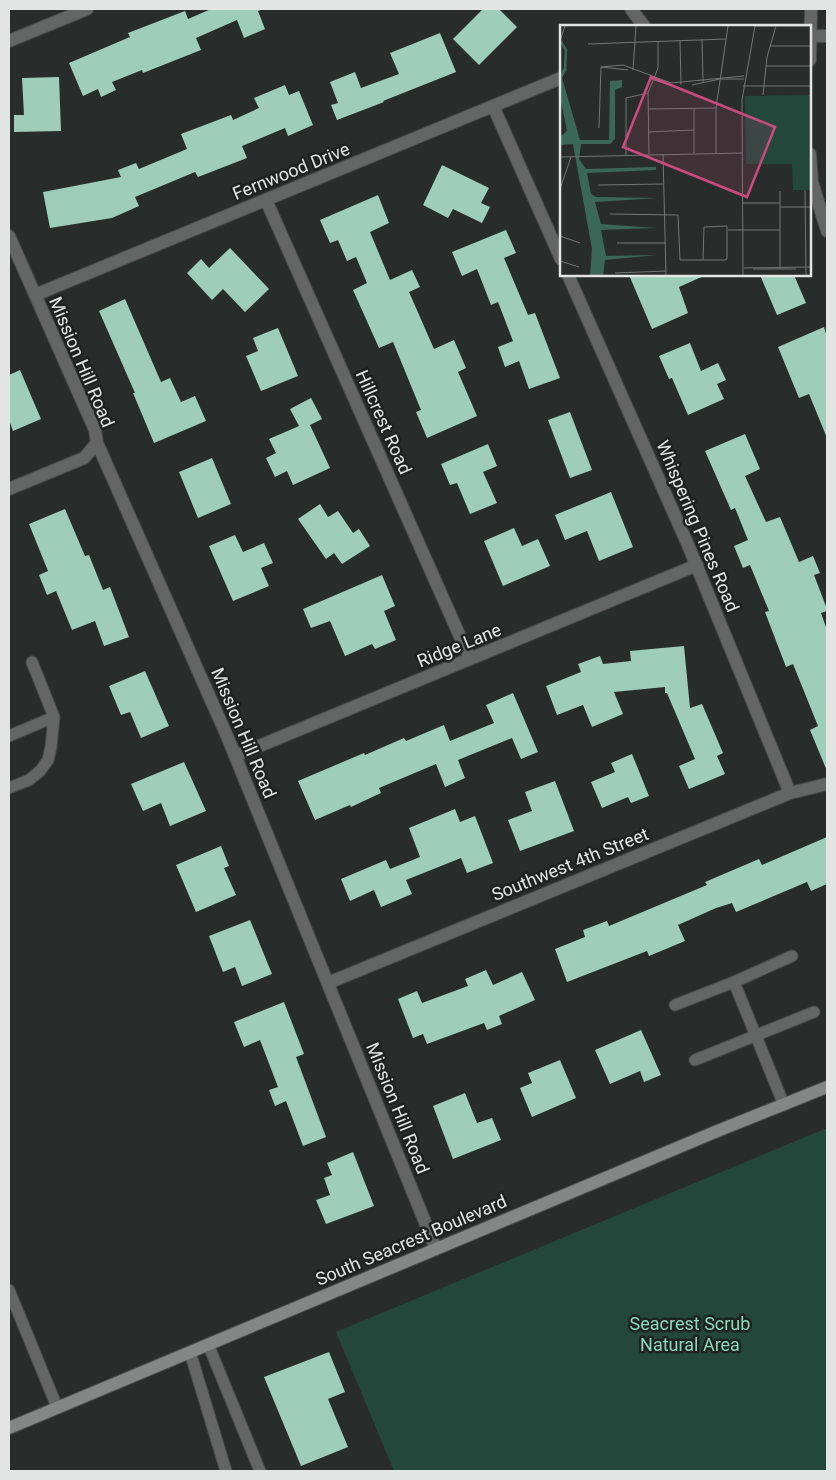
<svg xmlns="http://www.w3.org/2000/svg" width="836" height="1480" viewBox="0 0 836 1480" font-family="Roboto,sans-serif">
  <style>
    .green { fill: #24473b }
    .building { fill: #9ecdbb }
    .lines { fill: none; stroke-linecap: round; stroke-linejoin: round }
    .lane-casing { stroke: #464a49; stroke-width: 13 }
    .street-casing { stroke: #464a49; stroke-width: 14 }
    .secondary-casing { stroke: #464a49; stroke-width: 14 }
    .lane { stroke: #646665; stroke-width: 11 }
    .street { stroke: #646665; stroke-width: 12 }
    .secondary { stroke: #838785; stroke-width: 12 }
    .labels { text-anchor: middle; dominant-baseline: central; stroke-width: 5; stroke-linejoin: round; paint-order: stroke }
    .street-label { font-size: 18px; fill: #e2e5e4; stroke: #1e2321 }
    .park-label { font-size: 18px; fill: #8cd8bd; stroke: #1e2321 }
    .inset-river { fill: none; stroke: #3b6758; stroke-width: 2.5 }
    .inset-road { fill: none; stroke: #727775; stroke-width: 1 }
    .view { fill: #ca4b7d; fill-opacity: 0.15; stroke: #ca4b7d; stroke-width: 2.5 }
    .inset-edge { fill: none; stroke: #e2e5e4; stroke-width: 2.5 }
  </style>
  <rect width="100%" height="100%" fill="#282d2b"/>
  <!-- green -->
  <path class="green" d="M 827,1128 L 827,1471 L 394,1471 L 336,1332 Z"/>
  <!-- building -->
  <path class="building" d="M 211,9 L 263,9 L 258,11 L 265,29 L 244,38 L 237,20 L 196,38 L 201,50 L 143,73 L 142,70 L 112,82 L 116,90 L 101,97 L 98,89 L 83,96 L 69,63 L 130,37 L 128,33 L 185,11 L 188,19 Z
    M 483,9 L 499,9 L 517,27 L 479,65 L 453,39 Z
    M 440,33 L 456,72 L 383,101 L 384,102 L 337,120 L 331,105 L 338,103 L 330,82 L 355,72 L 361,88 L 399,74 L 390,53 Z
    M 59,77 L 61,131 L 14,132 L 14,115 L 24,115 L 22,78 Z
    M 285,85 L 289,95 L 299,91 L 313,125 L 288,136 L 285,128 L 242,146 L 247,158 L 198,177 L 195,172 L 135,197 L 139,206 L 112,218 L 50,228 L 43,192 L 121,177 L 118,170 L 136,163 L 139,169 L 187,149 L 181,134 L 231,115 L 233,120 L 259,108 L 254,98 Z
    M 442,165 L 489,188 L 481,203 L 490,207 L 482,223 L 453,209 L 448,218 L 423,205 Z
    M 378,195 L 389,223 L 370,232 L 390,280 L 412,270 L 420,287 L 409,292 L 434,349 L 454,340 L 466,368 L 458,372 L 477,416 L 427,438 L 416,412 L 421,410 L 393,342 L 379,348 L 353,290 L 367,283 L 356,257 L 347,261 L 338,240 L 330,243 L 320,220 Z
    M 506,230 L 516,253 L 504,258 L 528,315 L 535,313 L 560,378 L 529,389 L 519,361 L 505,367 L 498,347 L 513,341 L 498,302 L 491,305 L 477,269 L 462,276 L 452,252 Z
    M 230,248 L 269,289 L 245,312 L 223,289 L 212,300 L 187,273 L 201,259 L 209,268 Z
    M 629,275 L 706,275 L 679,287 L 688,313 L 652,329 Z
    M 760,275 L 794,275 L 806,303 L 777,315 Z
    M 125,299 L 161,382 L 170,378 L 181,402 L 195,396 L 206,421 L 154,443 L 133,393 L 135,393 L 99,311 Z
    M 824,327 L 827,337 L 827,438 L 809,394 L 799,398 L 778,347 Z
    M 278,328 L 298,376 L 261,391 L 246,356 L 258,351 L 253,338 Z
    M 690,343 L 701,371 L 718,363 L 726,380 L 717,384 L 724,399 L 688,415 L 672,378 L 669,379 L 659,356 Z
    M 20,370 L 41,419 L 13,431 L 9,420 L 9,375 Z
    M 311,398 L 322,419 L 310,425 L 330,468 L 293,485 L 287,471 L 275,477 L 266,458 L 276,453 L 269,439 L 299,426 L 290,409 Z
    M 570,412 L 592,470 L 570,478 L 548,420 Z
    M 745,434 L 760,469 L 745,476 L 766,522 L 780,517 L 799,562 L 813,556 L 820,573 L 814,575 L 827,609 L 827,611 L 821,613 L 827,630 L 827,771 L 810,730 L 818,726 L 793,664 L 786,667 L 765,612 L 769,611 L 750,565 L 743,568 L 734,546 L 748,540 L 735,508 L 731,510 L 705,451 Z
    M 488,444 L 497,466 L 483,472 L 497,503 L 470,514 L 457,483 L 450,485 L 441,464 Z
    M 212,458 L 231,504 L 198,518 L 179,472 Z
    M 611,492 L 633,547 L 599,561 L 587,531 L 565,540 L 555,515 Z
    M 320,504 L 328,517 L 338,511 L 353,533 L 359,529 L 370,546 L 342,564 L 334,553 L 326,559 L 298,519 Z
    M 65,509 L 85,556 L 89,555 L 103,590 L 110,587 L 129,637 L 104,646 L 95,621 L 72,630 L 56,591 L 47,595 L 39,575 L 48,571 L 29,524 Z
    M 514,528 L 522,546 L 538,539 L 550,566 L 503,586 L 484,541 Z
    M 235,535 L 243,552 L 264,543 L 273,563 L 261,568 L 269,586 L 233,601 L 209,546 Z
    M 382,575 L 395,606 L 384,611 L 396,640 L 375,649 L 372,644 L 345,656 L 330,621 L 311,628 L 303,609 Z
    M 684,646 L 690,708 L 702,704 L 723,753 L 717,756 L 725,774 L 689,789 L 679,766 L 695,759 L 667,693 L 665,693 L 665,687 L 614,692 L 623,714 L 592,727 L 583,705 L 557,715 L 546,686 L 581,672 L 578,664 L 600,656 L 603,664 L 631,661 L 630,651 Z
    M 145,671 L 169,726 L 141,738 L 130,712 L 121,715 L 109,686 Z
    M 513,693 L 538,752 L 521,759 L 512,738 L 458,760 L 465,778 L 445,787 L 436,764 L 379,788 L 381,793 L 351,807 L 350,805 L 315,820 L 298,781 L 364,753 L 365,755 L 404,738 L 406,741 L 444,725 L 450,741 L 494,723 L 486,705 Z
    M 632,754 L 649,796 L 631,803 L 628,797 L 602,808 L 591,782 L 615,772 L 611,763 Z
    M 184,762 L 206,811 L 170,826 L 161,803 L 143,811 L 131,784 Z
    M 555,781 L 574,831 L 520,851 L 508,820 L 532,811 L 525,792 Z
    M 455,809 L 460,822 L 475,816 L 493,863 L 467,873 L 461,858 L 406,880 L 412,894 L 381,907 L 374,890 L 350,901 L 341,879 L 386,860 L 390,869 L 420,857 L 409,828 Z
    M 827,837 L 827,884 L 811,891 L 807,882 L 736,912 L 732,903 L 716,908 L 678,925 L 685,941 L 649,956 L 647,951 L 567,982 L 555,949 L 585,937 L 583,930 L 607,921 L 609,926 L 707,885 L 705,882 L 759,859 L 762,865 Z
    M 221,846 L 229,866 L 224,868 L 236,895 L 196,912 L 176,865 Z
    M 250,920 L 272,974 L 242,986 L 235,967 L 223,972 L 209,936 Z
    M 486,970 L 493,985 L 522,972 L 535,1000 L 499,1016 L 502,1024 L 487,1030 L 484,1023 L 427,1044 L 423,1034 L 413,1038 L 398,999 L 417,991 L 422,1003 L 468,986 L 465,979 Z
    M 284,1002 L 304,1054 L 296,1057 L 326,1137 L 303,1146 L 286,1101 L 275,1106 L 269,1090 L 278,1087 L 260,1040 L 244,1047 L 234,1022 Z
    M 641,1030 L 661,1075 L 644,1082 L 640,1071 L 610,1084 L 595,1050 Z
    M 560,1060 L 576,1098 L 532,1117 L 520,1088 L 532,1083 L 528,1073 Z
    M 465,1093 L 477,1123 L 492,1118 L 501,1140 L 453,1159 L 433,1106 Z
    M 353,1152 L 374,1206 L 326,1224 L 316,1200 L 330,1195 L 324,1178 L 332,1175 L 327,1163 Z
    M 329,1352 L 345,1392 L 328,1399 L 348,1447 L 301,1466 L 264,1377 Z"/>
  <g class="lines">
    <!-- lane casing -->
    <g class="lane-casing">
      <path id="lane" d="M 9,736 L 54,717
        M 9,788 L 29,780 L 40,771 L 48,760 L 51,747 L 54,717 L 32,662
        M 675,1005 L 734,982
        M 695,1060 L 814,1012
        M 784,1105 L 734,982 L 792,956
        M 9,1290 L 57,1407
        M 208,1344 L 260,1471
        M 190,1352 L 226,1471"/>
    </g>
    <!-- street casing -->
    <g class="street-casing">
      <path id="street" d="M 631,9 L 644,26
        M 810,36 L 827,36
        M 9,41 L 87,9
        M 810,60 L 811,9
        M 493,106 L 561,259
        M 810,154 L 812,182 L 827,231
        M 266,200 L 470,659
        M 9,236 L 95,430 L 97,443 L 227,736 L 436,1249
        M 568,275 L 688,545 L 790,793
        M 35,295 L 561,78
        M 9,489 L 84,458 L 97,443
        M 235,756 L 697,565
        M 328,983 L 790,793 L 827,784"/>
    </g>
    <!-- secondary casing -->
    <g class="secondary-casing">
      <path id="secondary" d="M 9,1428 L 715,1132 L 827,1087"/>
    </g>
    <!-- lane -->
    <use href="#lane" class="lane"/>
    <!-- street -->
    <use href="#street" class="street"/>
    <!-- secondary -->
    <use href="#secondary" class="secondary"/>
  </g>
  <g class="labels">
    <!-- street labels -->
    <g class="street-label">
      <text transform="translate(291 171) rotate(-22)">Fernwood Drive</text>
      <text transform="translate(82 362) rotate(67)">Mission Hill Road</text>
      <text transform="translate(384 422) rotate(66)">Hillcrest Road</text>
      <text transform="translate(698 526) rotate(67)">Whispering Pines Road</text>
      <text transform="translate(459 645) rotate(-22)">Ridge Lane</text>
      <text transform="translate(244 733) rotate(67)">Mission Hill Road</text>
      <text transform="translate(570 864) rotate(-22)">Southwest 4th Street</text>
      <text transform="translate(398 1108) rotate(68)">Mission Hill Road</text>
      <text transform="translate(411 1240) rotate(-23)">South Seacrest Boulevard</text>
    </g>
    <!-- park labels -->
    <g class="park-label">
      <text x="690" y="1323">Seacrest Scrub<tspan x="690" dy="21">Natural Area</tspan></text>
    </g>
  </g>
  <!-- overview -->
  <g transform="translate(560 25)">
    <rect width="251" height="251" fill="#282d2b"/>
    <path d="M 251,70 L 251,165 L 233,165 L 232,139 L 186,139 L 185,71 Z" fill="#24473b"/>
    <path d="M 4,43 L 7,44 L 2,53 L 20,115 L 49,115 L 50,56 L 62,55 L 62,62 L 55,65 L 55,114 L 50,119 L 21,119 L 19,134 L 26,144 L 96,142 L 96,145 L 27,148 L 31,169 L 36,172 L 99,173 L 35,177 L 41,199 L 96,203 L 41,205 L 46,231 L 97,230 L 45,235 L 43,251 L 30,251 L 32,224 L 13,119 L 0,120 L 0,112 L 7,106 L 0,72 L 0,50 Z" fill="#3b6758"/>
    <path class="inset-river" d="M 1,17 L 6,25 L 5,44"/>
    <path class="inset-road" d="M 194,1 L 252,1M 142,14 L 143,57M 120,15 L 121,60M 0,16 L 5,1M 28,19 L 166,14M 210,21 L 252,21M 206,41 L 252,41M 41,42 L 63,40 L 111,58 L 184,51M 41,42 L 68,45M 73,45 L 76,1M 91,54 L 113,61M 132,60 L 160,54 L 184,54M 183,61 L 252,61M 203,70 L 207,32 L 216,1M 134,83 L 134,128M 88,84 L 156,83M 39,103 L 41,42M 88,107 L 134,105M 156,128 L 156,83 L 168,1M 89,129 L 88,68 L 98,43 L 98,16M 103,129 L 106,251M 66,130 L 66,73 L 88,68M 0,132 L 182,128M 38,160 L 104,159M 0,164 L 11,132M 245,165 L 246,251M 220,166 L 220,244M 183,178 L 220,178M 220,182 L 252,182M 50,189 L 118,190 L 120,235 L 165,235 L 167,234 L 167,201 L 144,202 L 143,235M 168,205 L 220,205M 0,211 L 20,218M 57,218 L 105,218M 0,236 L 19,242M 184,243 L 252,242M 193,244 L 236,244M 55,248 L 106,246M 183,251 L 182,75 L 195,1"/>
    <path class="view" d="M 91,52 L 215,102 L 187,172 L 63,122 Z"/>
    <rect width="251" height="251" class="inset-edge"/>
  </g>
  <!-- border -->
  <rect width="836" height="1480" fill="none" stroke="#e2e5e4" stroke-width="20"/>
</svg>
